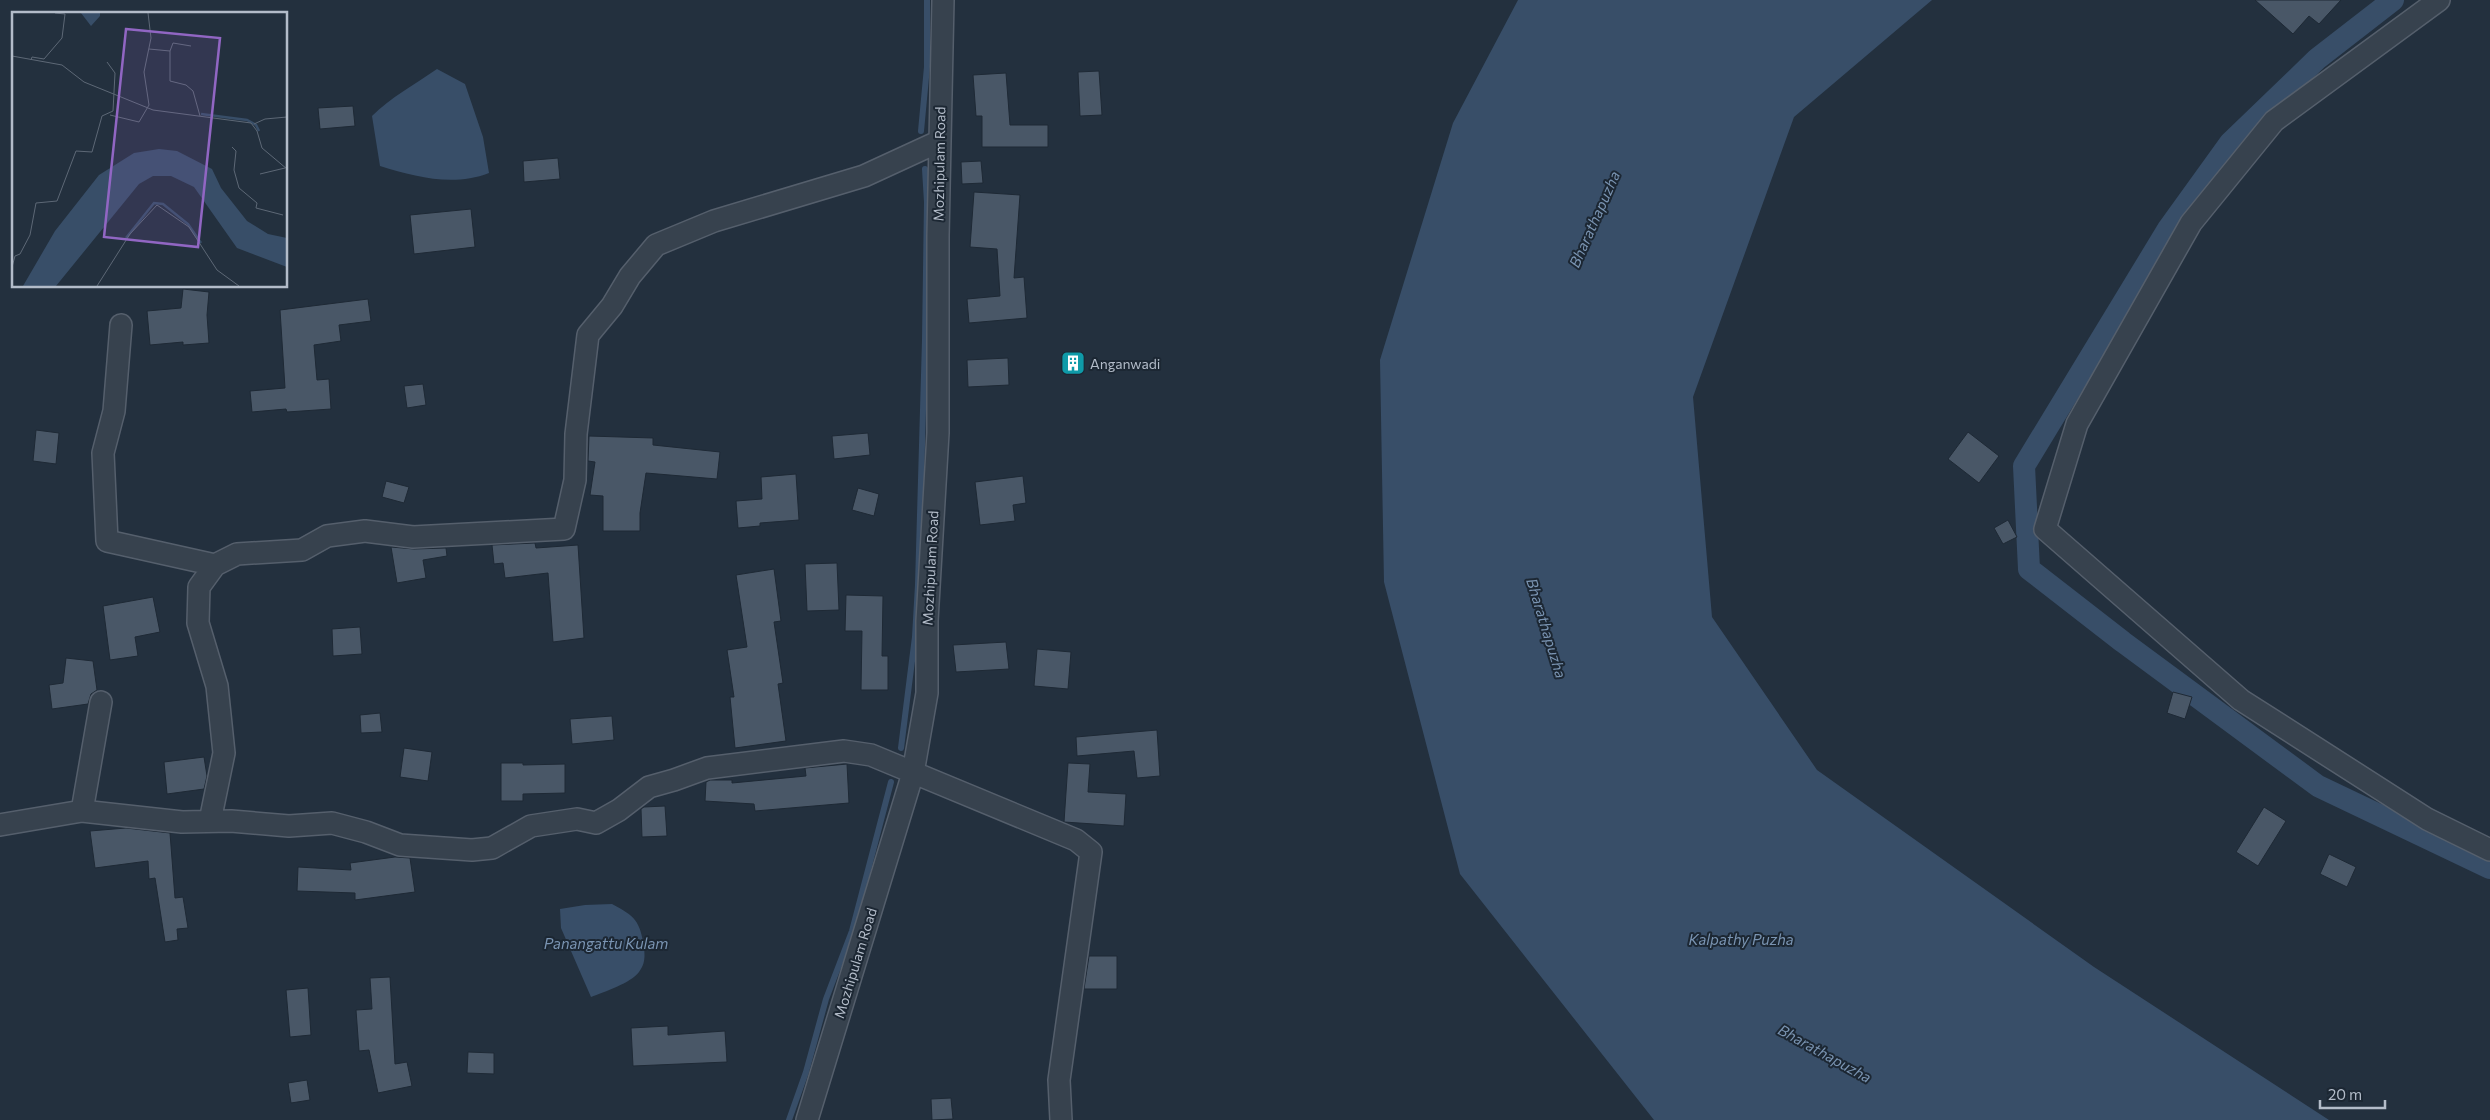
<svg xmlns="http://www.w3.org/2000/svg" width="2490" height="1120" viewBox="0 0 2490 1120" font-family="Commissioner,sans-serif">
  <style>
    .water { fill: #384e68 }
    .lines { fill: none; stroke-linecap: round; stroke-linejoin: round }
    .stream { stroke: #384e68; stroke-width: 6 }
    .canal { stroke: #384e68; stroke-width: 22 }
    .building { fill: #495767; stroke: #1e2935 }
    .minor-casing { stroke: #555f6c; stroke-width: 24 }
    .minor { stroke: #37424e; stroke-width: 21 }
    .labels { text-anchor: middle; dominant-baseline: central; stroke-width: 4; stroke-linejoin: round; paint-order: stroke }
    .street-label { font-size: 14px; fill: #b3bcc9; stroke: #1c2733 }
    .poi-label { font-size: 14px; fill: #b3bcc9; stroke: #1c2733; text-anchor: start }
    .water-label { font-size: 15px; font-style: italic; fill: #7a94b2; stroke: #1c2733 }
    .inset-river { fill: none; stroke: #384e68; stroke-width: 2.5 }
    .inset-road { fill: none; stroke: #5d6876; stroke-width: 1 }
    .view { fill: #9166c3; fill-opacity: 0.15; stroke: #9166c3; stroke-width: 2.5 }
    .inset-edge { fill: none; stroke: #b3bcc9; stroke-width: 2.5 }
  </style>
  <rect width="100%" height="100%" fill="#23303e"/>
  <!-- water -->
  <path class="water" d="M 1518,0 L 1932,0 L 1794,117 L 1693,397 L 1712,617 L 1817,770 L 2094,967 L 2329,1120 L 1654,1120 L 1460,874 L 1384,582 L 1380,360 L 1453,123 Z
    M 437,69 L 465,84 L 483,137 L 489,173 C 453,187 416,177 380,166 L 372,116 C 391,97 414,85 437,69 Z
    M 612,904 C 635,916 640,921 644,947 C 645,957 645,964 639,972 C 631,983 604,992 591,997 L 561,928 L 560,909 L 585,905 Z"/>
  <g class="lines">
    <!-- stream -->
    <path class="stream" d="M 921,131 L 927,67 L 927,0
      M 901,748 L 915,637 L 918,585 L 925,340 L 927,202 L 925,169
      M 789,1120 L 806,1072 L 826,999 L 852,931 L 891,782"/>
    <!-- canal -->
    <path class="canal" d="M 2393,0 L 2317,59 L 2230,143 L 2168,229 L 2024,466 L 2029,569 L 2123,642 L 2318,786 L 2490,868"/>
  </g>
  <!-- building -->
  <path class="building" d="M 2255,0 L 2341,0 L 2319,24 L 2309,16 L 2293,34 Z
    M 1099,71 L 1102,115 L 1080,116 L 1078,72 Z
    M 1006,73 L 1010,125 L 1048,125 L 1048,147 L 982,147 L 982,116 L 976,116 L 973,75 Z
    M 353,106 L 355,126 L 320,129 L 318,108 Z
    M 558,158 L 560,179 L 524,182 L 523,161 Z
    M 981,161 L 983,183 L 962,184 L 961,162 Z
    M 974,192 L 1020,195 L 1014,278 L 1024,277 L 1027,318 L 969,323 L 967,299 L 1000,296 L 997,249 L 970,247 Z
    M 471,209 L 475,247 L 414,254 L 410,215 Z
    M 183,289 L 209,292 L 207,315 L 209,343 L 183,345 L 183,342 L 150,345 L 147,311 L 181,308 Z
    M 368,299 L 371,321 L 339,325 L 341,341 L 314,345 L 317,380 L 329,379 L 331,409 L 287,412 L 286,409 L 252,412 L 250,391 L 285,388 L 280,310 Z
    M 1008,358 L 1009,385 L 968,387 L 967,360 Z
    M 423,384 L 426,405 L 407,408 L 404,386 Z
    M 36,430 L 59,433 L 56,464 L 33,461 Z
    M 1968,432 L 1999,456 L 1979,483 L 1948,459 Z
    M 868,433 L 870,455 L 834,459 L 832,436 Z
    M 589,436 L 653,438 L 653,445 L 720,452 L 717,479 L 646,473 L 640,513 L 640,531 L 603,531 L 603,496 L 590,495 L 595,462 L 588,461 Z
    M 796,474 L 799,520 L 760,523 L 760,526 L 738,528 L 736,501 L 762,499 L 761,477 Z
    M 1023,476 L 1026,503 L 1013,505 L 1015,521 L 980,525 L 975,482 Z
    M 386,481 L 409,487 L 404,503 L 382,497 Z
    M 858,488 L 879,494 L 874,516 L 852,510 Z
    M 2008,520 L 2017,537 L 2003,544 L 1994,528 Z
    M 535,543 L 536,548 L 578,545 L 584,638 L 553,642 L 548,573 L 505,578 L 503,563 L 494,564 L 492,545 Z
    M 391,547 L 414,549 L 446,548 L 447,556 L 423,560 L 426,578 L 397,583 Z
    M 837,563 L 839,610 L 807,611 L 805,564 Z
    M 774,569 L 781,621 L 774,622 L 783,683 L 778,684 L 786,741 L 735,748 L 730,697 L 734,697 L 727,650 L 747,647 L 736,575 Z
    M 846,595 L 883,596 L 882,656 L 888,656 L 888,690 L 861,690 L 862,631 L 845,631 Z
    M 153,597 L 160,632 L 135,637 L 138,656 L 110,660 L 103,606 Z
    M 360,627 L 362,654 L 333,656 L 332,629 Z
    M 1006,642 L 1009,669 L 956,672 L 953,645 Z
    M 1037,649 L 1071,652 L 1068,689 L 1034,686 Z
    M 66,658 L 93,661 L 97,690 L 91,694 L 88,704 L 52,709 L 49,685 L 63,683 Z
    M 2173,692 L 2192,697 L 2185,719 L 2167,713 Z
    M 380,713 L 382,732 L 361,733 L 360,715 Z
    M 612,716 L 614,740 L 572,744 L 570,719 Z
    M 1157,730 L 1160,776 L 1137,778 L 1134,751 L 1077,756 L 1076,737 Z
    M 404,748 L 432,752 L 428,781 L 400,777 Z
    M 204,757 L 207,776 L 204,789 L 167,794 L 164,762 Z
    M 501,763 L 523,763 L 523,765 L 565,764 L 565,793 L 523,794 L 523,801 L 501,801 Z
    M 1068,763 L 1090,764 L 1088,792 L 1126,794 L 1124,826 L 1064,822 Z
    M 847,764 L 849,803 L 755,811 L 754,804 L 705,801 L 706,782 L 710,780 L 732,780 L 732,783 L 806,776 L 805,768 Z
    M 665,806 L 667,836 L 642,837 L 641,809 L 644,807 Z
    M 2264,807 L 2286,821 L 2258,866 L 2236,852 Z
    M 126,828 L 170,833 L 175,898 L 183,897 L 188,928 L 177,929 L 178,940 L 165,942 L 155,878 L 149,879 L 148,861 L 95,868 L 90,831 Z
    M 2329,854 L 2356,867 L 2347,887 L 2320,874 Z
    M 395,857 L 410,858 L 415,892 L 355,900 L 355,893 L 297,891 L 298,867 L 351,870 L 350,863 Z
    M 1089,956 L 1117,956 L 1117,989 L 1084,989 Z
    M 390,977 L 395,1064 L 407,1062 L 412,1086 L 378,1093 L 369,1050 L 359,1051 L 356,1010 L 372,1009 L 370,978 Z
    M 308,988 L 311,1035 L 290,1037 L 286,990 Z
    M 668,1026 L 668,1035 L 725,1031 L 727,1062 L 633,1066 L 631,1028 Z
    M 468,1052 L 494,1053 L 494,1074 L 467,1073 Z
    M 307,1080 L 310,1100 L 291,1103 L 288,1083 Z
    M 951,1098 L 953,1119 L 932,1120 L 931,1099 Z"/>
  <g class="lines">
    <!-- minor casing -->
    <g class="minor-casing">
      <path id="minor" d="M 2439,0 L 2274,121 L 2191,223 L 2077,424 L 2045,529 L 2241,700 L 2427,819 L 2490,850
        M 121,325 L 114,411 L 103,453 L 107,541 L 215,565
        M 82,811 L 101,702
        M 210,821 L 224,753 L 217,686 L 198,623 L 199,587 L 215,565 L 237,554 L 302,550 L 327,536 L 365,531 L 413,537 L 564,529 L 575,480 L 576,434 L 588,335 L 612,306 L 630,276 L 656,245 L 714,221 L 864,176 L 940,141
        M 0,825 L 82,811 L 182,822 L 231,821 L 289,826 L 332,823 L 366,832 L 400,845 L 472,850 L 492,848 L 531,826 L 577,819 L 596,823 L 619,810 L 649,787 L 674,780 L 707,768 L 844,751 L 871,755 L 1076,840 L 1091,852 L 1059,1080 L 1061,1120
        M 807,1120 L 913,773 L 927,693 L 927,621 L 938,433 L 938,236 L 943,0"/>
    </g>
    <!-- minor -->
    <use href="#minor" class="minor"/>
  </g>
  <!-- icons -->
  <defs>
    <g id="building-square" transform="scale(1.25)"><rect x="-9" y="-9" width="18" height="18" rx="4" fill="#0f9aa8" stroke="#1c2733"/><path d="M-4-6H4V6H1V3H-1V6H-4ZM-2.5-4.3h1.7v1.8h-1.7ZM.8-4.3h1.7v1.8H.8ZM-2.5-1h1.7V.8h-1.7ZM.8-1h1.7V.8H.8Z" fill="#fff"/></g>
  </defs>
  <g fill-rule="evenodd">
    <use href="#building-square" x="1073" y="363"/>
  </g>
  <g class="labels">
    <!-- street labels -->
    <g class="street-label">
      <text transform="translate(939 164) rotate(-89)">Mozhipulam Road</text>
      <text transform="translate(930 568) rotate(-87)">Mozhipulam Road</text>
      <text transform="translate(855 963) rotate(-73)">Mozhipulam Road</text>
    </g>
    <!-- poi labels -->
    <g class="poi-label">
      <text x="1090" y="363">Anganwadi</text>
    </g>
    <!-- water labels -->
    <g class="water-label">
      <text transform="translate(1594 219) rotate(-66)">Bharathapuzha</text>
      <text transform="translate(1547 628) rotate(73)">Bharathapuzha</text>
      <text x="1741" y="939">Kalpathy Puzha</text>
      <text x="606" y="943">Panangattu Kulam</text>
      <text transform="translate(1825 1053) rotate(29)">Bharathapuzha</text>
    </g>
  </g>
  <!-- overview -->
  <g transform="translate(12 12)">
    <rect width="275" height="275" fill="#23303e"/>
    <path d="M 69,1 L 88,1 L 88,4 L 79,14 ZM 147,137 L 165,139 L 200,157 L 209,176 L 235,209 L 256,222 L 275,226 L 275,255 L 225,236 L 182,175 L 159,164 L 141,164 L 127,172 L 44,274 L 11,274 L 43,219 L 87,163 L 122,141 Z" fill="#384e68"/>
    <path class="inset-river" d="M 189,102 L 235,108 L 244,113 L 247,119M 114,226 L 142,191 L 151,192 L 176,212 L 189,231"/>
    <path class="inset-road" d="M 137,37 L 158,39 L 158,69 L 174,73 L 181,79 L 188,104M 158,39 L 161,31 L 179,34M 0,44 L 50,53 L 72,70 L 141,98 L 239,111 L 245,119 L 250,136 L 275,157M 19,48 L 20,45 L 32,47 L 50,26 L 53,2 L 43,1M 98,103 L 127,110 L 137,93 L 132,60 L 139,26 L 136,1M 242,112 L 253,107 L 275,105M 220,135 L 224,139 L 222,158 L 227,176 L 245,191 L 244,196 L 271,203M 248,162 L 273,156M 0,255 L 3,244 L 8,242 L 18,223 L 24,191 L 45,189 L 64,139 L 80,140 L 90,104 L 101,99 L 103,61 L 95,50M 85,274 L 118,222 L 145,193 L 177,215 L 205,258 L 227,274"/>
    <path class="view" d="M 114,17 L 208,26 L 186,235 L 92,225 Z"/>
    <rect width="275" height="275" class="inset-edge"/>
  </g>
  <!-- scale -->
  <path d="M2320 1100v8h65v-8" fill="none" stroke="#b3bcc9" stroke-width="2.5"/>
  <text x="2328" y="1100" font-size="15" fill="#b3bcc9" stroke="#1c2733" stroke-width="4" paint-order="stroke">20 m</text>
</svg>
